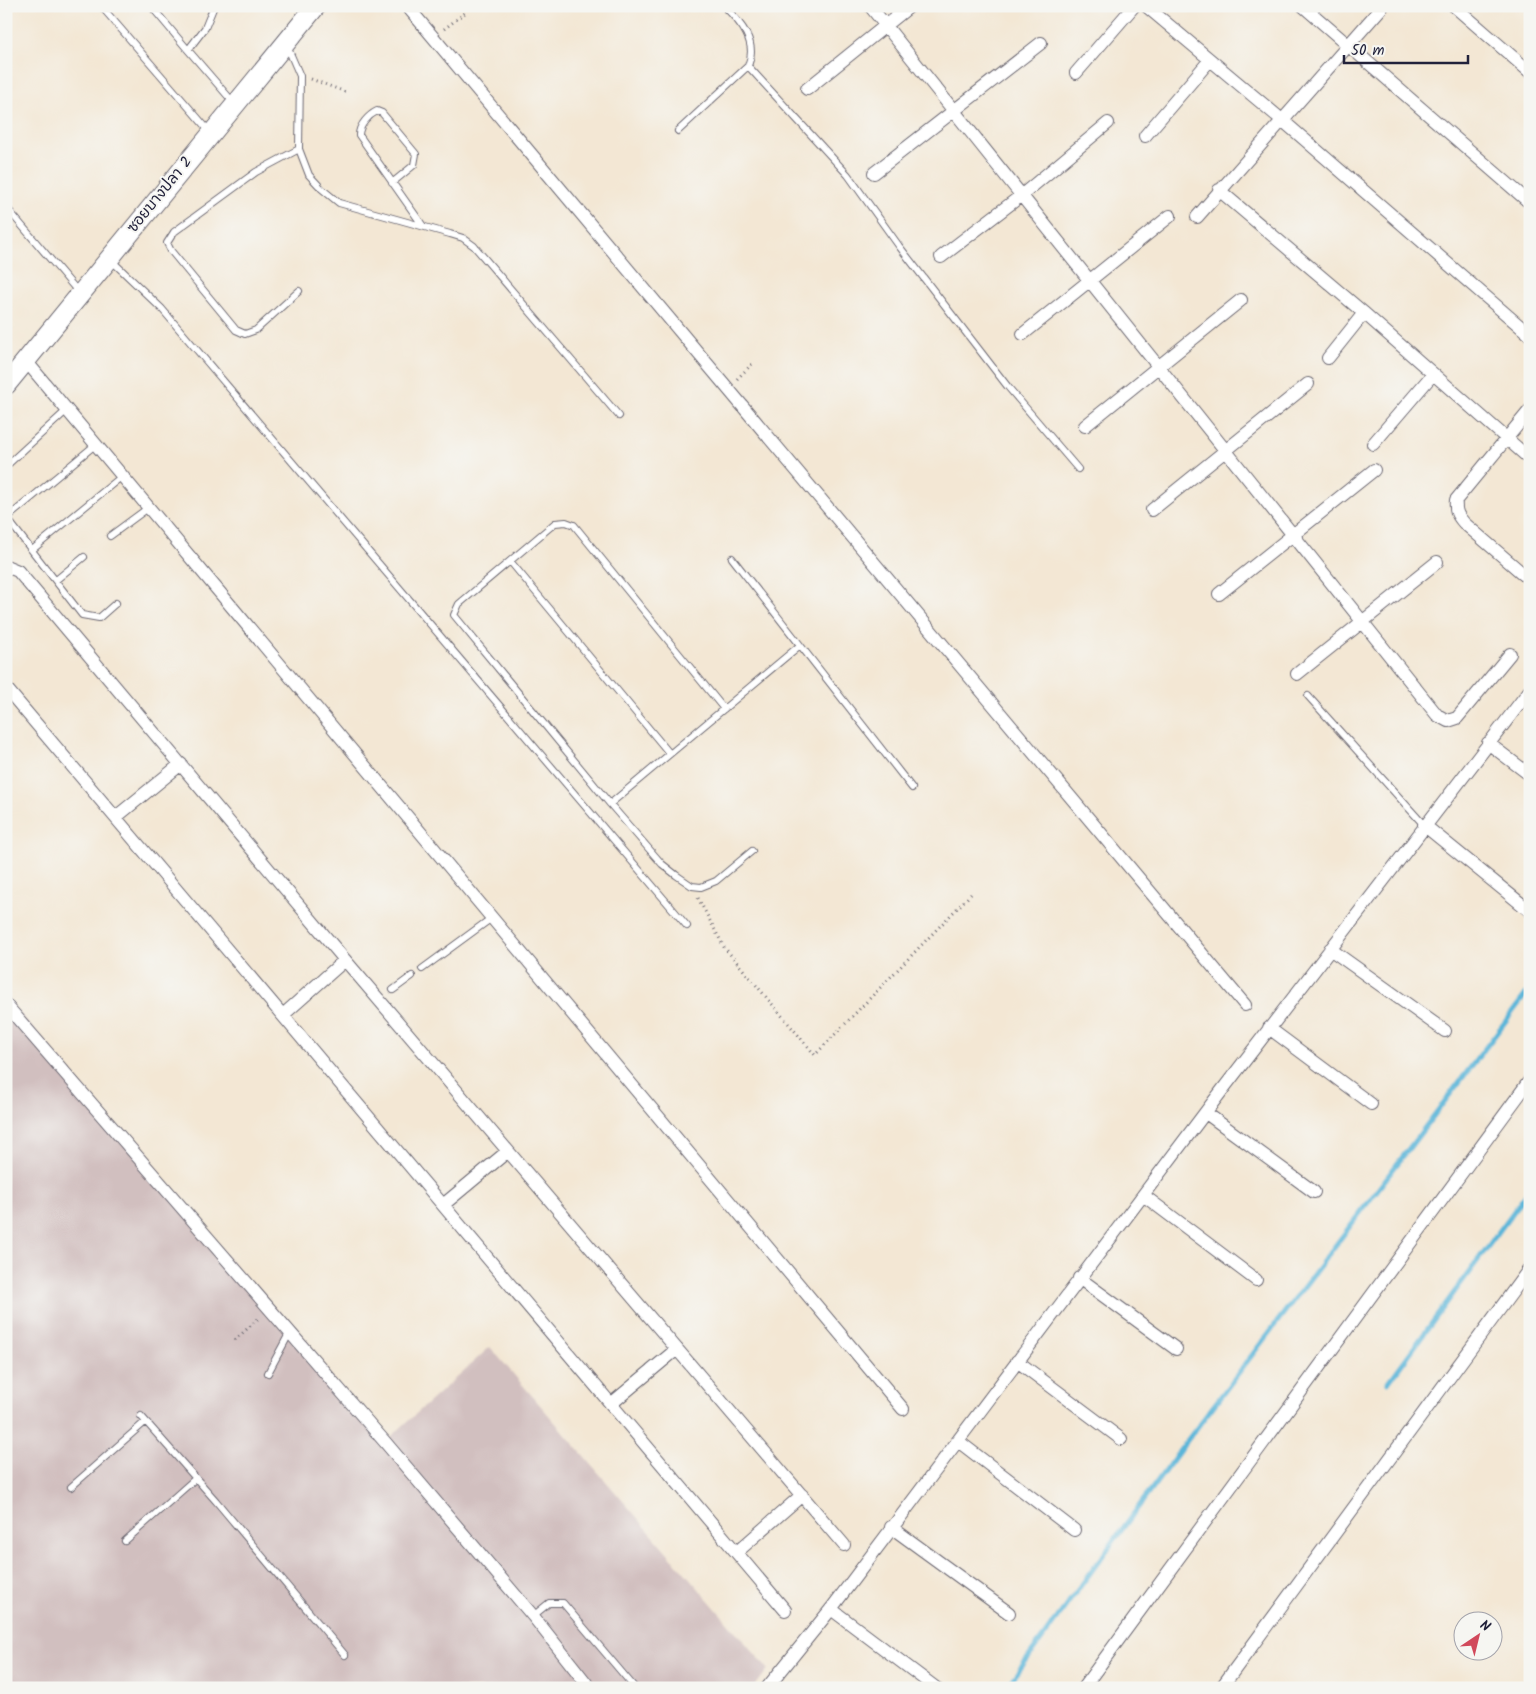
<svg xmlns="http://www.w3.org/2000/svg" width="1536" height="1694" viewBox="0 0 1536 1694" font-family="Kalam,'Playpen Sans Thai',sans-serif">
  <style>
    .industrial { fill: #d1bfbf }
    .lines { fill: none; stroke-linecap: round; stroke-linejoin: round }
    .stream { stroke: #5bb6d9; stroke-width: 5 }
    .lane-casing { stroke: #6b6771; stroke-width: 8 }
    .street-casing { stroke: #6b6771; stroke-width: 14 }
    .secondary-casing { stroke: #6b6771; stroke-width: 21 }
    .path { stroke: #6b6771; stroke-width: 3; stroke-dasharray: 1 4; stroke-linecap: butt }
    .lane { stroke: #fff; stroke-width: 6 }
    .street { stroke: #fff; stroke-width: 12 }
    .secondary { stroke: #fff; stroke-width: 19 }
    .labels { text-anchor: middle; dominant-baseline: central; stroke-width: 4; stroke-linejoin: round; paint-order: stroke }
    .street-label { font-size: 15px; fill: #22223b; stroke: #f6f6f2 }
  </style>
  <rect width="100%" height="100%" fill="#f6f6f2"/>
  <filter id="ink" filterUnits="userSpaceOnUse"><feTurbulence type="fractalNoise" baseFrequency=".02" numOctaves="2"/><feDisplacementMap in="SourceGraphic" scale="10" xChannelSelector="R" yChannelSelector="G"/><feConvolveMatrix kernelMatrix="1 2 1 2 8 2 1 2 1" color-interpolation-filters="sRGB"/></filter>
  <filter id="wash" filterUnits="userSpaceOnUse"><feTurbulence type="fractalNoise" baseFrequency=".0096" numOctaves="4" result="noise"/><feDisplacementMap in="SourceGraphic" scale="20" xChannelSelector="R" yChannelSelector="G"/><feGaussianBlur stdDeviation="1.12" result="paint"/><feColorMatrix in="noise" values="0 0 0 0 0 0 0 0 0 0 0 0 0 0 0 0 0 1.4 0 .05"/><feComposite in="paint" operator="in"/></filter>
  <g filter="url(#wash)">
    <rect width="100%" height="100%" fill="#f3e7d4"/>
    <!-- industrial -->
    <path class="industrial" d="M 6,998 L 385,1442 L 490,1347 L 768,1669 L 754,1688 L 6,1688 Z"/>
    <g class="lines">
      <!-- stream -->
      <path class="stream" d="M 1388,1383 L 1530,1189
        M 1006,1688 L 1186,1442 L 1530,989"/>
    </g>
  </g>
  <g filter="url(#ink)">
    <g class="lines">
      <!-- lane casing -->
      <g class="lane-casing">
        <path id="lane" d="M 101,6 L 210,132
          M 151,6 L 188,50
          M 214,6 L 205,28 L 188,50 L 233,102
          M 287,46 L 300,76 L 299,149 L 309,175 L 322,189 L 339,203 L 450,234 L 463,238 L 474,246 L 619,416
          M 748,66 L 848,175 L 899,246 L 1008,387 L 1078,469
          M 678,131 L 748,66 C 758,42 741,23 724,6
          M 392,183 L 414,165 L 416,154 L 382,113 L 377,111 C 369,115 359,125 359,135 L 423,226
          M 6,207 L 80,294
          M 112,261 L 162,309 L 687,926
          M 299,291 L 256,330 L 245,334 L 236,330 L 171,251 L 167,243 L 174,232 L 256,172 L 299,149
          M 6,466 L 66,411
          M 6,517 L 82,615 L 99,618 L 116,603
          M 7,518 L 95,445
          M 110,536 L 148,508
          M 32,550 L 121,477
          M 732,558 L 912,788
          M 510,561 L 670,754
          M 56,580 L 84,557
          M 1308,696 L 1424,825
          M 724,709 L 574,525 L 566,522 L 555,523 L 459,604 L 454,615 L 610,804 L 662,864 L 676,875 L 692,886 L 701,887 L 716,881 L 752,851
          M 610,804 L 799,646
          M 422,969 L 493,917
          M 393,990 L 412,976
          M 268,1373 L 290,1332
          M 141,1416 L 216,1501 L 345,1655
          M 71,1487 L 145,1422
          M 125,1541 L 196,1478
          M 533,1616 L 549,1603 L 563,1603 L 635,1688"/>
      </g>
      <!-- street casing -->
      <g class="street-casing">
        <path id="street" d="M 407,6 L 1245,1005
          M 870,6 L 1437,715 L 1448,721 L 1457,718 L 1510,654
          M 1146,6 L 1282,120 L 1530,335
          M 1303,6 L 1530,203
          M 1454,6 L 1530,72
          M 1076,73 L 1134,6
          M 807,89 L 910,6
          M 1145,136 L 1210,60
          M 874,173 L 1041,43
          M 1219,190 L 1364,313 L 1530,459
          M 1197,217 L 1383,6
          M 941,257 L 1022,195 L 1108,123
          M 1023,334 L 1170,216
          M 1328,358 L 1364,313
          M 26,361 L 903,1409
          M 1530,410 L 1456,500 C 1455,511 1457,515 1464,523 L 1530,580
          M 1085,426 L 1241,300
          M 1373,444 L 1433,374
          M 1152,510 L 1308,384
          M 6,566 L 18,571 L 345,960 L 844,1545
          M 1219,594 L 1374,470
          M 1297,674 L 1437,562
          M 6,688 L 785,1610
          M 1488,743 L 1530,775
          M 116,817 L 181,764
          M 1424,825 L 1530,911
          M 1330,949 L 1445,1031
          M 6,1005 L 385,1442 L 533,1616 L 590,1688
          M 283,1015 L 345,960
          M 1269,1028 L 1371,1104
          M 1206,1113 L 1314,1192
          M 1143,1195 L 1256,1280
          M 443,1205 L 508,1151
          M 1079,1278 L 1176,1349
          M 1017,1361 L 1121,1439
          M 611,1404 L 677,1349
          M 958,1441 L 1074,1530
          M 891,1527 L 1009,1613
          M 737,1552 L 802,1495
          M 831,1609 L 936,1688
          M 767,1688 L 831,1609 L 1223,1089 L 1530,690
          M 1083,1688 L 1530,1080
          M 1221,1688 L 1530,1268"/>
      </g>
      <!-- secondary casing -->
      <g class="secondary-casing">
        <path id="secondary" d="M 6,385 L 316,6"/>
      </g>
      <!-- path -->
      <path class="path" d="M 444,29 L 465,13
        M 311,79 L 348,93
        M 737,379 L 752,364
        M 698,898 L 724,947 L 815,1055 L 971,894
        M 235,1340 L 260,1317"/>
      <!-- lane -->
      <use href="#lane" class="lane"/>
      <!-- street -->
      <use href="#street" class="street"/>
      <!-- secondary -->
      <use href="#secondary" class="secondary"/>
    </g>
  </g>
  <g class="labels">
    <!-- street labels -->
    <g class="street-label">
      <text transform="translate(160 195) rotate(-51)">ซอยบางปลา 2</text>
    </g>
  </g>
  <!-- margin -->
  <rect width="1536" height="1694" fill="none" stroke="#f6f6f2" stroke-width="25"/>
  <!-- north arrow -->
  <g transform="translate(1478 1636) rotate(35)"><circle r="24" fill="#f6f6f2" stroke="#a1a1a9"/>
  <path d="M0-4L9 19L0 12L-9 19Z" fill="#d1495b"/>
  <text y="-8" font-size="14" font-weight="bold" text-anchor="middle" fill="#22223b">N</text>
  </g>
  <!-- scale -->
  <path d="M1344 55v8h124v-8" fill="none" stroke="#22223b" stroke-width="2.5"/>
  <text x="1351" y="55" font-size="15" fill="#22223b" stroke="#f6f6f2" stroke-width="4" paint-order="stroke">50 m</text>
</svg>
